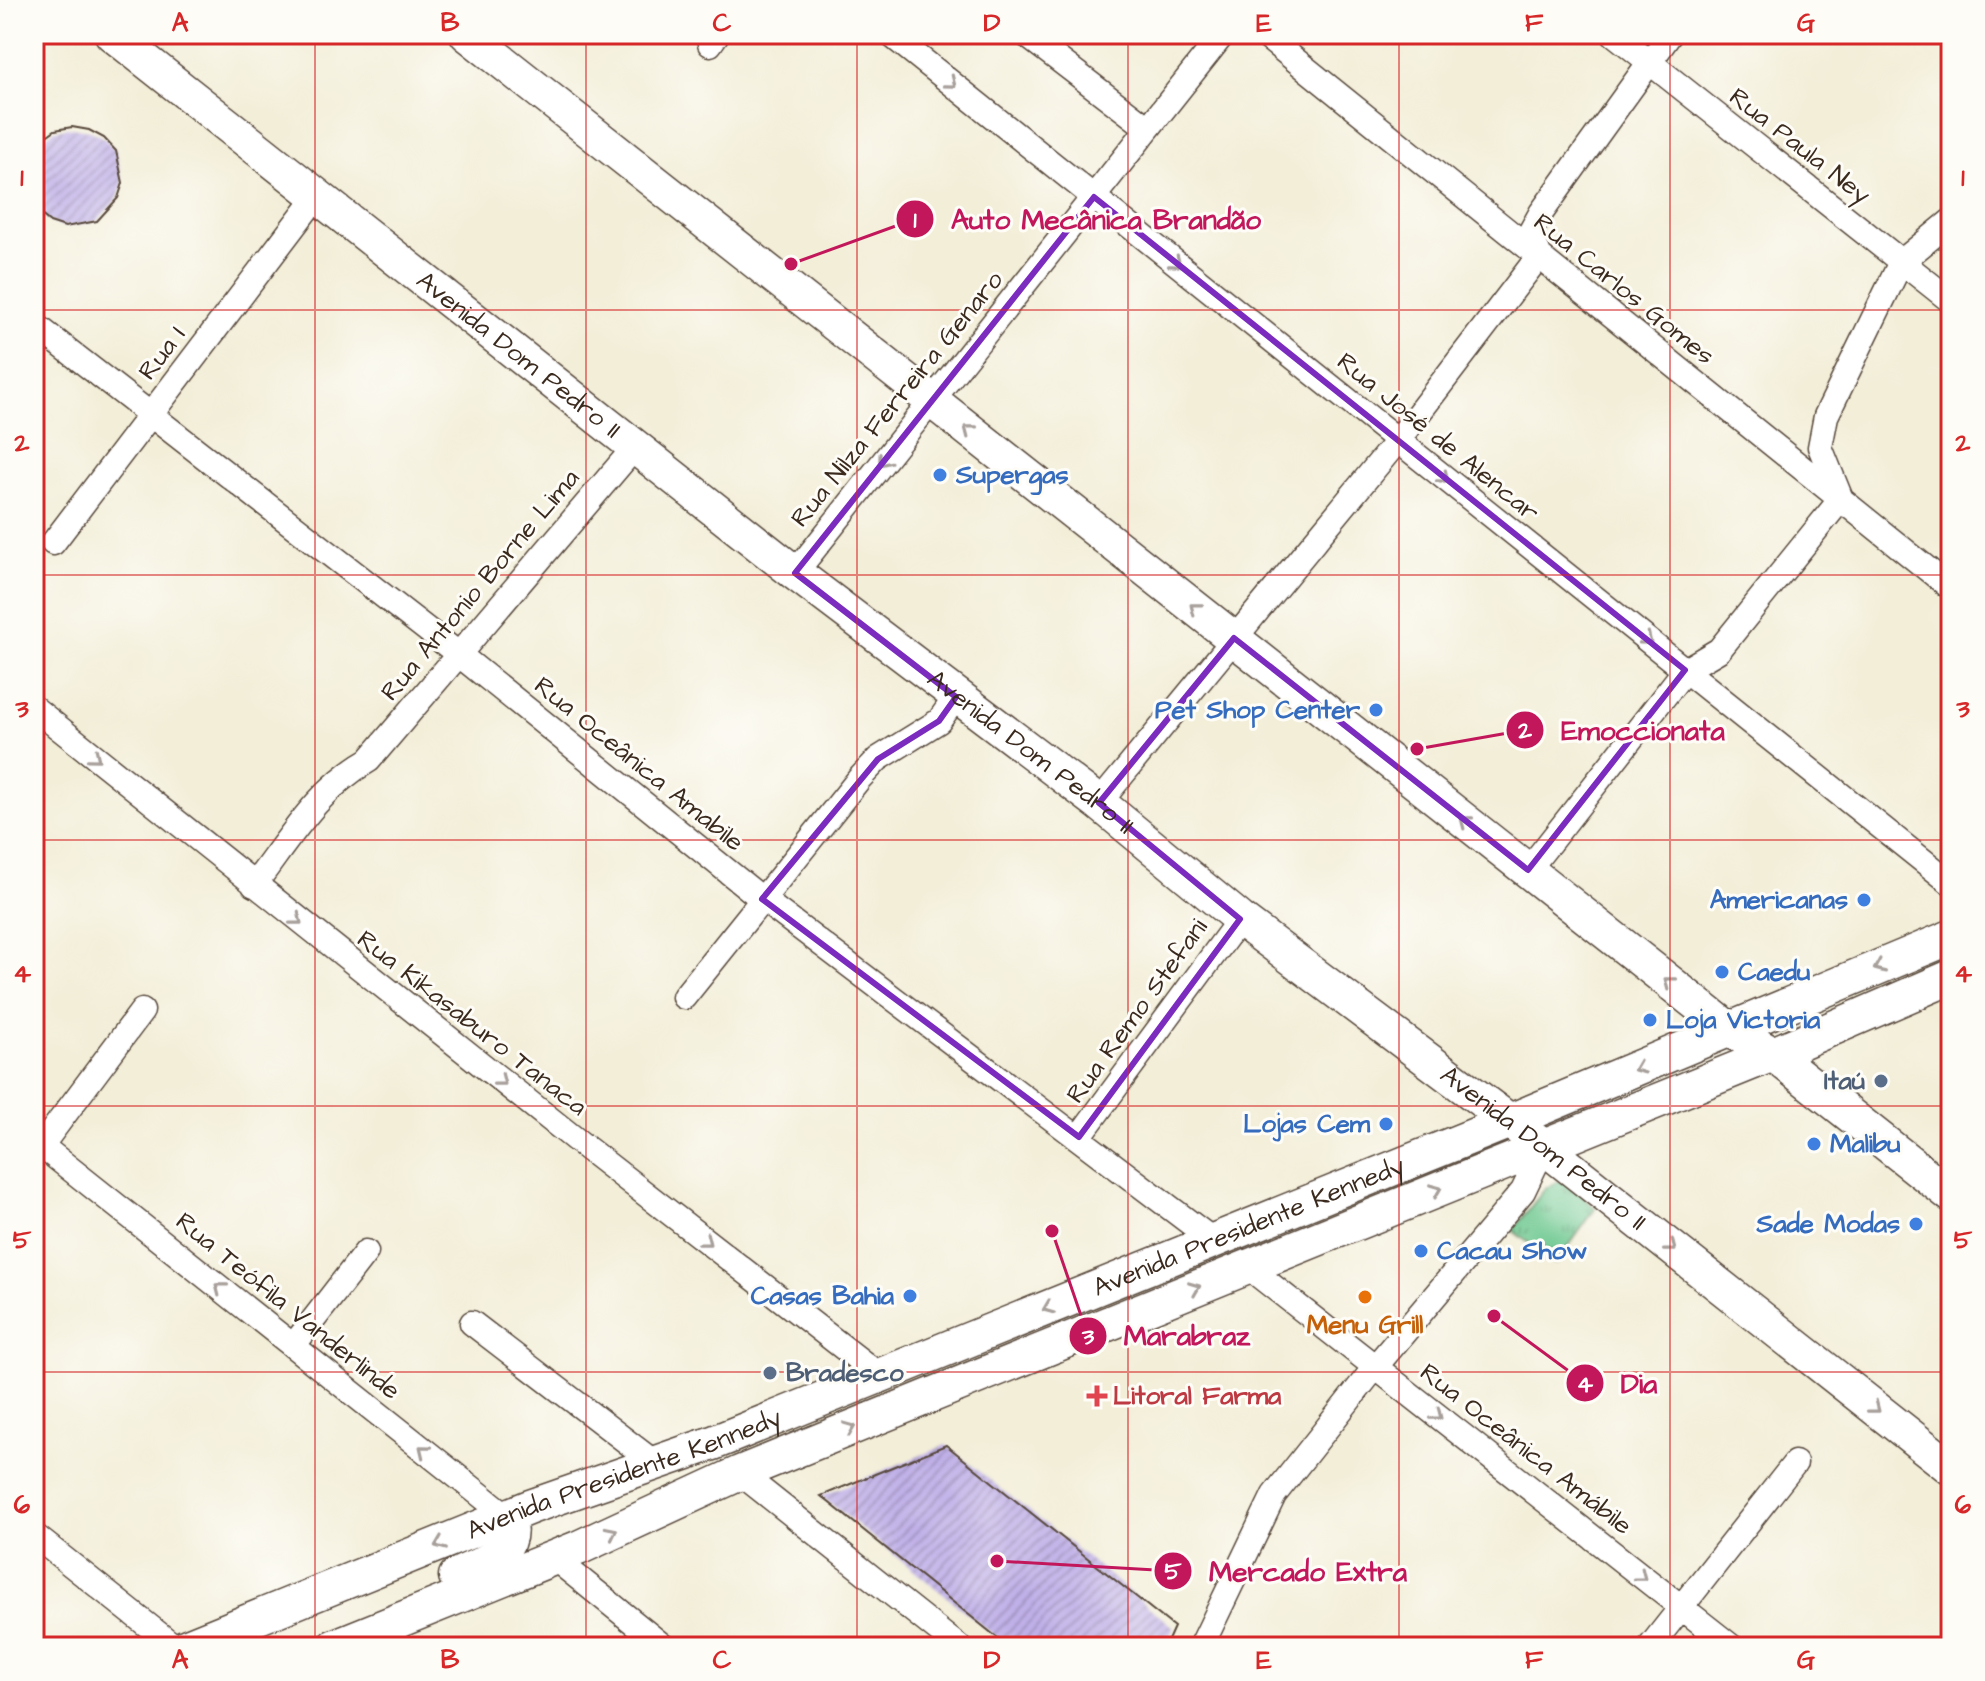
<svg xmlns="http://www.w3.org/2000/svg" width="1985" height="1681" viewBox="0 0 1985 1681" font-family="'Architects Daughter',sans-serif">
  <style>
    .park { fill: url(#park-tufts); stroke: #547957; stroke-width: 2 }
    .building { fill: url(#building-hatch) }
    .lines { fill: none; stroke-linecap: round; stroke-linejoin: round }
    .street-casing { stroke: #57473a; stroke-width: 27 }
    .secondary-casing { stroke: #57473a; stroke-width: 37 }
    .street { stroke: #fff; stroke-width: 24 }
    .secondary { stroke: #fff; stroke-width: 34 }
    .oneway { stroke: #a79f9a }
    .marked { fill: none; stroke: #7b2cbf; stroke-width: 6; stroke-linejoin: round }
    .grid { fill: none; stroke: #d62828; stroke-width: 2; stroke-opacity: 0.55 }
    .shop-dot { fill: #3f7fe0; stroke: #fdfcf7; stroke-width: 3 }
    .service-dot { fill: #5c6f8a; stroke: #fdfcf7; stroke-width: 3 }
    .food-dot { fill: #e8710a; stroke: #fdfcf7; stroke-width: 3 }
    .health-dot { fill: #e0444e; stroke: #fdfcf7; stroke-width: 3 }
    .labels { text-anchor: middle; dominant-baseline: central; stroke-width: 6; stroke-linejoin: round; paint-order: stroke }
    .street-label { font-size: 26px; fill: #3b2a1e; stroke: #fdfcf7 }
    .shop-label { font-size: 26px; font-weight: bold; fill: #366cbe; stroke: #fdfcf7; text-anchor: start }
    .service-label { font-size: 26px; font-weight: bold; fill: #4e5e75; stroke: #fdfcf7; text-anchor: end }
    .food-label { font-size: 26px; font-weight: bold; fill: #c56008; stroke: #fdfcf7 }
    .health-label { font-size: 26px; font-weight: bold; fill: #be3a42; stroke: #fdfcf7; text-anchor: start }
    .leader { fill: none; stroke: #c2185b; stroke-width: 3 }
    .callout-dot { fill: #c2185b; stroke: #fdfcf7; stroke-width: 3 }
    .mark-label { font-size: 24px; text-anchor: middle; font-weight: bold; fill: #fff }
    .callout-label { font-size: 28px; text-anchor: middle; font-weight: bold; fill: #c2185b; stroke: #fdfcf7; stroke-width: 6; stroke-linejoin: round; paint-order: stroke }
    .neatline { fill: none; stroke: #d62828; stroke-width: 3 }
    .grid-label { font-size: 26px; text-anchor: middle; font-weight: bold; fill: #d62828 }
  </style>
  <defs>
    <pattern id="park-tufts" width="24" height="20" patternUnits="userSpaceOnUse" patternTransform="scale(2)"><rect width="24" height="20" fill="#6dc890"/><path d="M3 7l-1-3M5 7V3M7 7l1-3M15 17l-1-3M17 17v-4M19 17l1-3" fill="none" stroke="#5ba375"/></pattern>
    <pattern id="building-hatch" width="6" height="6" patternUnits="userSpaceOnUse" patternTransform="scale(2)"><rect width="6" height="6" fill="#c0b0e8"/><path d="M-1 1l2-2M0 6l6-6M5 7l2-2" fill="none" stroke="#9d8fbb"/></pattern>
  </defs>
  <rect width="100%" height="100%" fill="#fdfcf7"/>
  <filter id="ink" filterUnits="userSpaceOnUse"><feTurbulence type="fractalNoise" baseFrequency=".0125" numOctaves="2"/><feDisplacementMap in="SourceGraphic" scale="16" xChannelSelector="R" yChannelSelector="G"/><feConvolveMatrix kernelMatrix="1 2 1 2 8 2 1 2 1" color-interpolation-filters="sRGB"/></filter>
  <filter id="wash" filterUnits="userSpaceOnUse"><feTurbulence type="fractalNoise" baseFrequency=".006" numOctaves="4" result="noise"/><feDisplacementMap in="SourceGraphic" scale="32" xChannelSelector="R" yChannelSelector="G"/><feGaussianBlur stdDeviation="1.8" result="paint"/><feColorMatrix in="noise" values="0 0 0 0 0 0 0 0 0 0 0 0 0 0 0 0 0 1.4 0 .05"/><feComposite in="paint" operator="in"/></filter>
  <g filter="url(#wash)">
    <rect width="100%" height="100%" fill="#f3eed8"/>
    <!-- park -->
    <path class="park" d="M 1559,1181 L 1569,1182 L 1595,1209 L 1556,1264 L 1512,1230 L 1545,1189 Z"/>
    <g id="blocks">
      <!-- building -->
      <path class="building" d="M 72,127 L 89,130 L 104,138 L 116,151 L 123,183 L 118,198 L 97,221 L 65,227 L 50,222 L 34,209 L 34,145 L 55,130 Z
        M 946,1445 L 1174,1627 L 1165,1647 L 1009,1647 L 821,1496 Z"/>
    </g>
  </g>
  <g filter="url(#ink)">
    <use href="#blocks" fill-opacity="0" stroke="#57473a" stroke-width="2"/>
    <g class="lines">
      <!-- street casing -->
      <g class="street-casing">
        <path id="street" d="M 890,34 L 1951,883
          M 1025,34 L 1148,128
          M 1263,34 L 1951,588
          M 1614,34 L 1951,301
          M 710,44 L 717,34
          M 34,324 L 457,653 L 762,899 L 1214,1241
          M 53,543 L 316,197
          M 795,573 L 1223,34
          M 34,708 L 580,1143 L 880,1376
          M 1099,803 L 1398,440 L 1539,256 L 1531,231 L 1541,213 L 1670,34
          M 1528,870 L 1685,670 L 1719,650 L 1841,499 L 1820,447 L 1826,416 L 1901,262 L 1951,221
          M 254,885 C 289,839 318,789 369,760 L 635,447
          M 684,997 L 859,779 L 878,759 L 939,721 L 956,697
          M 1079,1137 L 1240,919
          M 34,1140 L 507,1516
          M 41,1146 L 142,1011
          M 1248,1267 L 1732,1647
          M 472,1323 L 656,1464
          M 293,1346 L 366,1252
          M 740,1473 L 959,1647
          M 34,1535 L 175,1647
          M 554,1558 L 664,1647
          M 1201,1647 L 1274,1495 L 1376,1366 L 1523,1191 L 1544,1147
          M 1650,1647 L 1795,1463"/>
      </g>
      <!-- secondary casing -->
      <g class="secondary-casing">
        <g id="secondary">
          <path id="s1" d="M 112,34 L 795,573 L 1099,803 L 1240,919 L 1544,1147 L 1951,1468"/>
          <path d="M 467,34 L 1730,1030 L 1773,1054 L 1951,1195"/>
          <path d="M 456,1576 C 483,1562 520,1554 507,1516"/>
          <path id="s2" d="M 185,1647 L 530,1507 L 713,1443 L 1510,1121 L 1951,937"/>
          <path d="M 333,1647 L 578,1548 L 740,1473 L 1773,1054 L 1951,977"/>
        </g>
      </g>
      <!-- street -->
      <use href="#street" class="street"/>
      <!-- secondary -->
      <use href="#secondary" class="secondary"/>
    </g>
    <!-- one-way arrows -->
    <defs><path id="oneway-chevron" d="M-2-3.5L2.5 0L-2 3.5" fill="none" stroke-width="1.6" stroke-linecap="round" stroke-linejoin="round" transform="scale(2)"/></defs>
    <g class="oneway">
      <use href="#oneway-chevron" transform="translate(951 83) rotate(39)"/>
      <use href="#oneway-chevron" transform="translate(1176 263) rotate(39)"/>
      <use href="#oneway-chevron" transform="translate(969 430) rotate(-142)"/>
      <use href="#oneway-chevron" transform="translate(883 461) rotate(129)"/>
      <use href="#oneway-chevron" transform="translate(1444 478) rotate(39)"/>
      <use href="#oneway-chevron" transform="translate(1195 608) rotate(-142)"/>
      <use href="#oneway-chevron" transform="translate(1647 640) rotate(39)"/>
      <use href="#oneway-chevron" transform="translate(95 757) rotate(39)"/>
      <use href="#oneway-chevron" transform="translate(1465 821) rotate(-142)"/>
      <use href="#oneway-chevron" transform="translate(297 920) rotate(38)"/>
      <use href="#oneway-chevron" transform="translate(1879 967) rotate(157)"/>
      <use href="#oneway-chevron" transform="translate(1669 982) rotate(-142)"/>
      <use href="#oneway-chevron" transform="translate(1639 1068) rotate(158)"/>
      <use href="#oneway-chevron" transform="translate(501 1081) rotate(38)"/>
      <use href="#oneway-chevron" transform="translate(1436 1190) rotate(-22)"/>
      <use href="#oneway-chevron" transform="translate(706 1241) rotate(38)"/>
      <use href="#oneway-chevron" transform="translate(1671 1247) rotate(38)"/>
      <use href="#oneway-chevron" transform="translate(220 1288) rotate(-142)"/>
      <use href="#oneway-chevron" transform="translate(1195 1288) rotate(-22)"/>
      <use href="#oneway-chevron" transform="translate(1048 1308) rotate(158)"/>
      <use href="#oneway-chevron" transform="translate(1875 1408) rotate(38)"/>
      <use href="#oneway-chevron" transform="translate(1437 1415) rotate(38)"/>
      <use href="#oneway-chevron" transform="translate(850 1428) rotate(-22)"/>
      <use href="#oneway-chevron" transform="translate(424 1450) rotate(-141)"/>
      <use href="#oneway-chevron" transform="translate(612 1532) rotate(-26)"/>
      <use href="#oneway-chevron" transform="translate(440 1544) rotate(158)"/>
      <use href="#oneway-chevron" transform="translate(1641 1576) rotate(38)"/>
    </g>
  </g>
  <!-- marked area -->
  <path class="marked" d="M 1094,197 L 1685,670 L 1528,870 L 1234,638 L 1099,803 L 1240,919 L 1079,1137 L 762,899 L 878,759 L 939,721 L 956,697 L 795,573 Z"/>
  <!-- grid -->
  <path class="grid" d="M 315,34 L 315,1647M 586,34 L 586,1647M 857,34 L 857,1647M 1128,34 L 1128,1647M 1399,34 L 1399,1647M 1670,34 L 1670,1647M 34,310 L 1951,310M 34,575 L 1951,575M 34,840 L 1951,840M 34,1106 L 1951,1106M 34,1372 L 1951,1372"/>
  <!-- markers -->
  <g class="shop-dot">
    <circle cx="940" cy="475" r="8"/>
    <circle cx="1376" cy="710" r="8"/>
    <circle cx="1864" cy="900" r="8"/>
    <circle cx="1722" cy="972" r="8"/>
    <circle cx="1650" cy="1020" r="8"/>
    <circle cx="1386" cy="1124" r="8"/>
    <circle cx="1814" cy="1144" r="8"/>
    <circle cx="1916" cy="1224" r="8"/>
    <circle cx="1421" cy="1251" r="8"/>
    <circle cx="910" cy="1296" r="8"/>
  </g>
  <g class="service-dot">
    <circle cx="1881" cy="1081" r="8"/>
    <circle cx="770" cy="1373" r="8"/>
  </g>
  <circle class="food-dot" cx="1365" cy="1297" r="8"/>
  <path class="health-dot" d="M1093 1384h8v8h8v8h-8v8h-8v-8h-8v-8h8z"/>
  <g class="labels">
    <!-- street labels -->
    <g class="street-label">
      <text transform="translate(1800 146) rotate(38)">Rua Paula Ney</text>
      <text transform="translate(1624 289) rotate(39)">Rua Carlos Gomes</text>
      <text transform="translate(162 353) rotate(-53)">Rua I</text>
      <text stroke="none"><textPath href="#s1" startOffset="518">Avenida Dom Pedro II</textPath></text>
      <text transform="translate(897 399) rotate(-51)">Rua Nilza Ferreira Genaro</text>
      <text transform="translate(1438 437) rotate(39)">Rua José de Alencar</text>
      <text transform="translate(480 585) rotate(-50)">Rua Antonio Borne Lima</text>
      <text stroke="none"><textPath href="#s1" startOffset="1166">Avenida Dom Pedro II</textPath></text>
      <text transform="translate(639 764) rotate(39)">Rua Oceânica Amabile</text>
      <text transform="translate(1137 1011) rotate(-54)">Rua Remo Stefani</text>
      <text transform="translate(472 1023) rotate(38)">Rua Kikasaburo Tanaca</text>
      <text stroke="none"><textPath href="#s1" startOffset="1814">Avenida Dom Pedro II</textPath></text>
      <text stroke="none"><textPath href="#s2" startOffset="1144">Avenida Presidente Kennedy</textPath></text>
      <text transform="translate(288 1306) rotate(39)">Rua Teófila Vanderlinde</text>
      <text transform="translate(1526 1449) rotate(38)">Rua Oceânica Amábile</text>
      <text stroke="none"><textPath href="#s2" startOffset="472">Avenida Presidente Kennedy</textPath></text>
    </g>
    <!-- shop labels -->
    <g class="shop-label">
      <text x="956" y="475">Supergas</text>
      <text x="1360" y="710" text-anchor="end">Pet Shop Center</text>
      <text x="1848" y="900" text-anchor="end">Americanas</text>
      <text x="1738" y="972">Caedu</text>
      <text x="1666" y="1020">Loja Victoria</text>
      <text x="1370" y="1124" text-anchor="end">Lojas Cem</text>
      <text x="1830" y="1144">Malibu</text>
      <text x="1900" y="1224" text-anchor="end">Sade Modas</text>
      <text x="1437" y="1251">Cacau Show</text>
      <text x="894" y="1296" text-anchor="end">Casas Bahia</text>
    </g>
    <!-- service labels -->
    <g class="service-label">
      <text x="1865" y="1081">Itaú</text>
      <text x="786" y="1373" text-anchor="start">Bradesco</text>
    </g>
    <!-- food labels -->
    <g class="food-label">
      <text x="1365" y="1325">Menu Grill</text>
    </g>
    <!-- health labels -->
    <g class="health-label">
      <text x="1113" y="1396">Litoral Farma</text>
    </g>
  </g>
  <!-- callouts -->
  <path class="leader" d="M791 264L915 219M1417 749L1525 730M1052 1231L1088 1336M1494 1316L1585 1383M997 1561L1173 1571"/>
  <g class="callout-dot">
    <circle cx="791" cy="264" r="8"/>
    <circle cx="1417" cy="749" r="8"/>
    <circle cx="1052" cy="1231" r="8"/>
    <circle cx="1494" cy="1316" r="8"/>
    <circle cx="997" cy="1561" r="8"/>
    <circle cx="915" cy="219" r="20"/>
    <circle cx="1525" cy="730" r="20"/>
    <circle cx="1088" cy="1336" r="20"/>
    <circle cx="1585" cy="1383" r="20"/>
    <circle cx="1173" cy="1571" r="20"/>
  </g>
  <g class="mark-label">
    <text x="915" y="228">1</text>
    <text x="1525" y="738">2</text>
    <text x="1088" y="1344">3</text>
    <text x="1585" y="1392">4</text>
    <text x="1173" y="1579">5</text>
  </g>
  <g class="callout-label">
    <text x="1106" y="229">Auto Mecânica Brandão</text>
    <text x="1643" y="740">Emoccionata</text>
    <text x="1187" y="1345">Marabraz</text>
    <text x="1639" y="1393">Dia</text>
    <text x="1308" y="1581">Mercado Extra</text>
  </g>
  <!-- margin -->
  <rect width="1985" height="1681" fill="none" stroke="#fdfcf7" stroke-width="88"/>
  <rect x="44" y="44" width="1897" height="1593" class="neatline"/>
  <g class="grid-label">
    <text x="180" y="31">A</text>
    <text x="450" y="31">B</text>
    <text x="722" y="31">C</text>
    <text x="992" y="31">D</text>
    <text x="1264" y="31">E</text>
    <text x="1534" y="31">F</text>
    <text x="1806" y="31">G</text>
    <text x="22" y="186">1</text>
    <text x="1963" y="186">1</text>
    <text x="22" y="451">2</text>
    <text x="1963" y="451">2</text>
    <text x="22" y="717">3</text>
    <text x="1963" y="717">3</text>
    <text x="22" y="982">4</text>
    <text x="1963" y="982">4</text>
    <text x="22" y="1248">5</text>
    <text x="1963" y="1248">5</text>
    <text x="22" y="1513">6</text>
    <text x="1963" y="1513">6</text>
    <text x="180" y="1668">A</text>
    <text x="450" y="1668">B</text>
    <text x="722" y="1668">C</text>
    <text x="992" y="1668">D</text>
    <text x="1264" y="1668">E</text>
    <text x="1534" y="1668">F</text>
    <text x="1806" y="1668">G</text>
  </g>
</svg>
